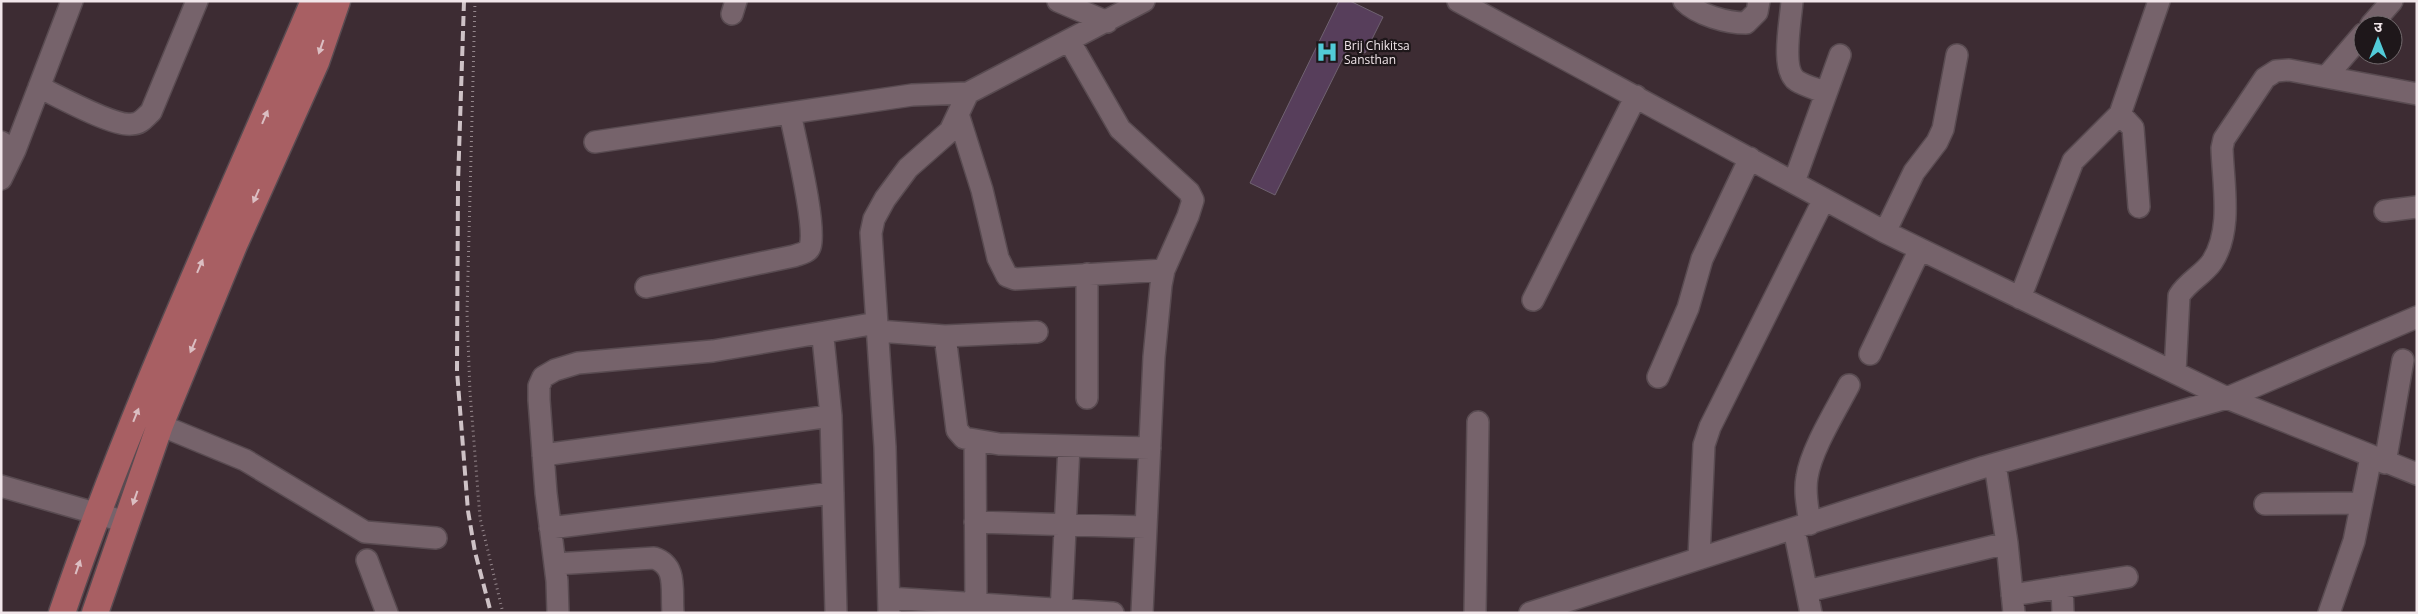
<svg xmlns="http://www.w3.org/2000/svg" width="2418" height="614" viewBox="0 0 2418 614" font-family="'Open Sans','Noto Sans Devanagari',sans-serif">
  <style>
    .building { fill: #573e5b; stroke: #6f6270 }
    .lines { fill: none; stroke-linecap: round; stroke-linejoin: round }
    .minor-casing { stroke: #594b51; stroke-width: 24 }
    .major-casing { stroke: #594b51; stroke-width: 29 }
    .path { stroke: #95878c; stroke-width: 3; stroke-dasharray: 1 4; stroke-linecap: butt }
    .minor { stroke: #76636b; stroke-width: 21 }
    .major { stroke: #a85f63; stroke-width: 26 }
    .rail { stroke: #cec2c6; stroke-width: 4; stroke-dasharray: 10 5; stroke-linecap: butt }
    .oneway { fill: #dbbec2 }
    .labels { text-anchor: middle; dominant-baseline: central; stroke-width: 4.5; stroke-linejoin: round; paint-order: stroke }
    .poi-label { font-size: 12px; fill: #f1e6ea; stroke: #1e171a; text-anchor: start }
  </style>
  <rect width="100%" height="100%" fill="#3d2c33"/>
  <!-- building -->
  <path class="building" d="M 1339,1 L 1350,1 L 1383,17 L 1365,53 L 1349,46 L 1275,195 L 1250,183 Z"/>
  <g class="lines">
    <!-- minor casing -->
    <g class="minor-casing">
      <path id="minor" d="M 1058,1 L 1107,22
        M 1458,1 L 1885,232 L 2227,398 L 2417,474
        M 1684,1 C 1698,15 1727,23 1746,23 L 1757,12 L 1759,1
        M 1792,1 C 1791,20 1780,70 1797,81 C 1805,86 1817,89 1826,93
        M 732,14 L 736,1
        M 2371,25 L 2392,1
        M 1070,42 L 1120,129 L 1189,192 L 1193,200 L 1188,216 L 1164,270 L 1161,285 L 1154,357 L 1142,613
        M 2326,77 L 2363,34
        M 39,87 C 58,96 114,127 132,124 C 141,124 145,117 151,112 L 197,1
        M 958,114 L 982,190 L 998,258 L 1007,276 L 1015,279 L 1164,270
        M 2120,114 L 2133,128 L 2139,207
        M 1,142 L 15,150 L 1,179
        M 595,142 L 912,95 L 968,93 L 1144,1
        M 15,150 L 72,1
        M 1794,182 L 1840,55
        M 2385,211 L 2417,207
        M 1885,232 L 1914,172 L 1937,142 L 1943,129 L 1957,55
        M 1087,274 L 1087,398
        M 646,287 L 794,256 C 799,254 808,253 810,247 C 817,226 795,139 790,113
        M 2020,298 L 2073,161 L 2120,114 L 2159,1
        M 1533,300 L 1636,96
        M 878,331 L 945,336 L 1037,332
        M 945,336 L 957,430 L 964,438 L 999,444 L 1150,448
        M 1870,354 L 1920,249
        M 2175,372 L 2179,296 C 2187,282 2203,275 2212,262 C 2233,230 2223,184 2222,148 L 2224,139 L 2265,78 L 2276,71 L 2289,70 L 2417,94
        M 1658,377 L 1688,308 L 1702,259 L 1750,158
        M 160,425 L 245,460 L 365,532 L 436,538
        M 975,440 L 976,613
        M 543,455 L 831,416
        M 2385,463 L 2403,360
        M 1995,464 L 2007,543 L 2014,613
        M 1,486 L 126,522
        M 2265,504 L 2361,503
        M 975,522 L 1146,527
        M 1810,524 C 1808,508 1804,493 1807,477 C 1811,450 1836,410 1849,385
        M 550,528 L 833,493
        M 1794,529 L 1811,613
        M 1699,558 L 1704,445 L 1710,427 L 1824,199
        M 367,560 L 387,613
        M 555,564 L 654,558 C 678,566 671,590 673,613
        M 2062,587 L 2063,613
        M 1807,591 L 2007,543
        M 2012,595 L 2127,577
        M 889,598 L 1113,613
        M 558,613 L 557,581 L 546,493 L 539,400 L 539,386 L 543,377 L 555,370 L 578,363 L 713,351 L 825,332
        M 836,613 L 831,416 L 823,338 L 825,332 L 877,323
        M 889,613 L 885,447 L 871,233 L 874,219 L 885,199 L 908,168 L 950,131 L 968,93
        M 1061,613 L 1069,446
        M 1475,613 L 1478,422
        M 1530,613 L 1984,467 L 2227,398 L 2417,317
        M 2329,613 L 2354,541 L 2371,457"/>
    </g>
    <!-- major casing -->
    <g class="major-casing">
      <path id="major" d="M 62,613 C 133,404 228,204 314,1
        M 95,613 L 160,425 L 234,245 L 316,62 L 337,1"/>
    </g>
    <!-- path -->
    <path class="path" d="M 475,1 L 467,313 L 470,392 L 480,518 L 503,613"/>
    <!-- minor -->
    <use href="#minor" class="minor"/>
    <!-- major -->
    <use href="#major" class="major"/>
    <!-- rail -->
    <path class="rail" d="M 464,1 L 458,183 L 457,371 L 468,511 L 475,552 L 491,613"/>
  </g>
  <!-- one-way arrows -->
  <defs><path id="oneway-solid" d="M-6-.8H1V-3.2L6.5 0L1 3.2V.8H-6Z" transform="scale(1.25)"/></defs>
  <g class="oneway">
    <use href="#oneway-solid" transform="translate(321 47) rotate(109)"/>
    <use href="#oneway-solid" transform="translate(265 117) rotate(-67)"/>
    <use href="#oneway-solid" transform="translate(256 196) rotate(114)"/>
    <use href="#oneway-solid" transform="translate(200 266) rotate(-67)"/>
    <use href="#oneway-solid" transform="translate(193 346) rotate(113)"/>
    <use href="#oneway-solid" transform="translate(136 415) rotate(-68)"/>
    <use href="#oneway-solid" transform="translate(135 498) rotate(109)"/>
    <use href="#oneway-solid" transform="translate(78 567) rotate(-71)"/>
  </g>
  <!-- icons -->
  <defs>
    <g id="hospital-bare" transform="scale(1.725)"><path d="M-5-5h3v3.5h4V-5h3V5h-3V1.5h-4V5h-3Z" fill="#52cbd8" stroke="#1e171a" stroke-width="2.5" paint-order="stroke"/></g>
  </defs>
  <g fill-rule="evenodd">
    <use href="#hospital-bare" x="1327" y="52"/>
  </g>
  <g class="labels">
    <!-- poi labels -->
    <g class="poi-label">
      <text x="1344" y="45">Brij Chikitsa<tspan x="1344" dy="14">Sansthan</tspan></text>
    </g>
  </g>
  <!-- border -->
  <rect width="2418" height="614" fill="none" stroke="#f1e6ea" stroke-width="5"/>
  <!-- north arrow -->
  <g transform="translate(2378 40)"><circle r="24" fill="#1e171a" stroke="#726a6d"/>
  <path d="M0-4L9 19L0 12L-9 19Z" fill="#52cbd8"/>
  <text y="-8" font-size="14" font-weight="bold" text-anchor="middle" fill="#f1e6ea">उ</text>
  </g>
</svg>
